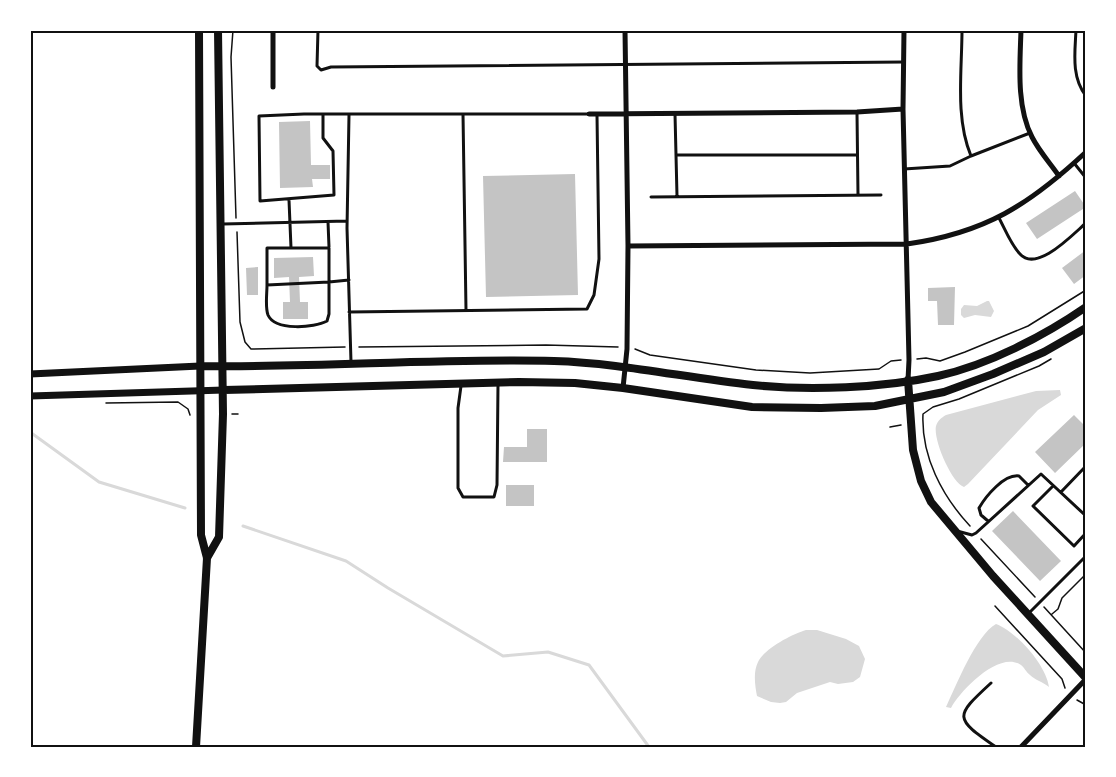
<svg xmlns="http://www.w3.org/2000/svg" width="1116" height="777" viewBox="0 0 1116 777" font-family="'Libre Baskerville',serif">
  <style>
    .water { fill: #d9d9d9 }
    .lines { fill: none; stroke-linecap: round; stroke-linejoin: round }
    .stream { stroke: #d9d9d9; stroke-width: 3 }
    .building { fill: #c4c4c4 }
    .path { stroke: #111; stroke-width: 1.5 }
    .service { stroke: #111; stroke-width: 3 }
    .minor { stroke: #111; stroke-width: 5 }
    .tertiary { stroke: #111; stroke-width: 7 }
    .secondary { stroke: #111; stroke-width: 8 }
    .neatline { fill: none; stroke: #111; stroke-width: 2 }
  </style>
  <rect width="100%" height="100%" fill="#fff"/>
  <!-- water -->
  <path class="water" d="M 987,301 L 989,301 L 994,311 L 991,317 L 975,315 L 964,318 L 961,315 L 961,309 L 964,305 L 977,306 Z
    M 1060,390 L 1061,395 L 1038,410 L 968,484 L 964,487 C 951,482 933,439 936,426 C 938,420 941,418 946,415 L 1036,391 Z
    M 996,624 C 1017,632 1046,665 1049,687 C 1043,682 1035,680 1030,675 C 1026,672 1024,667 1021,665 C 999,650 960,691 951,708 L 946,707 C 956,686 976,635 996,624 Z
    M 806,630 L 817,630 L 846,639 L 859,646 L 865,659 L 860,677 L 853,682 L 838,684 L 830,682 L 797,693 L 786,702 L 780,703 L 771,702 L 757,696 C 755,686 753,672 758,662 C 764,649 792,634 806,630 Z"/>
  <g class="lines">
    <!-- stream -->
    <path class="stream" d="M 30,432 L 99,482 L 185,508
      M 243,526 L 346,561 L 388,588 L 503,656 L 548,652 L 589,665 L 649,747"/>
  </g>
  <!-- building -->
  <path class="building" d="M 310,121 L 311,165 L 330,165 L 330,179 L 312,179 L 313,187 L 280,188 L 279,122 Z
    M 575,174 L 578,295 L 486,297 L 483,176 Z
    M 1075,191 L 1086,207 L 1037,239 L 1026,223 Z
    M 1086,250 L 1086,275 L 1074,284 L 1062,268 Z
    M 313,257 L 314,276 L 299,277 L 300,302 L 308,302 L 308,319 L 283,319 L 283,302 L 290,302 L 289,277 L 274,278 L 274,258 Z
    M 258,267 L 258,295 L 247,295 L 246,268 Z
    M 955,287 L 954,325 L 938,325 L 937,301 L 928,301 L 928,288 Z
    M 1074,415 L 1086,427 L 1086,443 L 1055,473 L 1035,452 Z
    M 527,429 L 547,429 L 547,462 L 503,462 L 504,447 L 527,447 Z
    M 506,485 L 534,485 L 534,506 L 506,506 Z
    M 1013,511 L 1061,561 L 1040,581 L 992,531 Z"/>
  <g class="lines">
    <!-- path -->
    <path class="path" d="M 233,30 L 231,57 L 236,218
      M 237,232 L 240,322 L 245,342 L 251,349 L 345,347
      M 359,347 L 546,345 L 618,347
      M 635,349 L 650,355 L 756,370 L 810,373 L 879,369 L 891,361 L 901,360
      M 917,359 L 926,358 L 940,361 L 965,352 L 1028,326 L 1086,290
      M 106,403 L 178,402 L 188,409 L 190,415
      M 232,414 L 238,414
      M 890,427 L 901,425
      M 970,526 C 942,496 921,456 923,414 L 933,407 L 959,399 L 1039,366 L 1051,359
      M 981,539 L 1035,597
      M 995,606 L 1062,679 L 1065,688
      M 1044,607 L 1086,653
      M 1052,614 L 1058,609 L 1062,598 L 1086,574
      M 1077,700 L 1086,705"/>
    <!-- service -->
    <path class="service" d="M 318,30 L 317,66 L 321,70 L 331,67 L 904,62
      M 962,30 C 962,71 955,118 971,156
      M 1076,30 C 1075,52 1071,77 1086,96
      M 857,113 L 858,195
      M 463,114 L 466,310
      M 675,114 L 677,196
      M 323,115 L 323,138 L 333,151 L 334,195 L 260,201 L 259,116 L 304,114 L 589,114
      M 349,115 L 347,228 L 351,362
      M 676,155 L 856,155
      M 1074,163 L 1086,178
      M 904,169 L 950,166 L 971,156 L 1030,133
      M 651,197 L 881,195
      M 289,200 L 291,248 L 329,248 L 329,282 L 349,280
      M 999,218 C 1005,229 1011,245 1020,254 C 1037,273 1073,234 1086,223
      M 328,222 L 329,247
      M 223,224 L 347,221
      M 329,282 L 329,314 L 327,321 C 314,328 275,331 268,315 C 265,307 267,294 267,285 Z
      M 267,285 L 267,248 L 291,248
      M 349,312 L 587,309 L 594,295 L 599,259 L 597,115
      M 461,386 L 458,408 L 458,488 L 463,497 L 494,497 L 497,485 L 498,384
      M 1053,486 L 1033,506 L 1074,546 L 1086,533
      M 1061,492 L 1086,466
      M 988,521 L 981,515 L 979,508 C 986,496 1004,474 1019,476 L 1028,485
      M 957,531 L 972,535 L 976,533 L 1041,474 L 1086,516
      M 1029,613 L 1086,556
      M 991,683 C 954,717 954,718 996,747"/>
    <!-- minor -->
    <path class="minor" d="M 904,30 L 903,109 L 909,360 L 908,380
      M 1021,30 C 1020,64 1016,106 1032,137 C 1039,151 1050,163 1059,176
      M 273,87 L 273,30
      M 589,114 L 857,112 L 903,109
      M 628,246 L 907,244 C 985,233 1029,205 1086,152
      M 623,388 L 627,349 L 628,246 L 625,30
      M 1021,747 L 1086,679"/>
    <!-- tertiary -->
    <path class="tertiary" d="M 30,374 L 200,366
      M 30,396 L 224,390"/>
    <!-- secondary -->
    <path class="secondary" d="M 200,366 C 318,368 436,358 554,361 C 621,363 686,378 753,385 C 809,391 883,388 938,376 C 988,365 1044,336 1086,307
      M 908,380 L 913,450 L 921,481 L 931,502 L 993,576 L 1086,678
      M 224,390 L 519,382 L 575,383 L 623,388 L 752,407 L 821,408 L 875,406 L 944,392 L 993,374 L 1044,352 L 1086,328
      M 207,558 L 219,537 L 223,414 L 218,30
      M 196,747 L 207,558 L 201,535 L 199,30"/>
  </g>
  <!-- border -->
  <rect width="1116" height="777" fill="none" stroke="#ffffff" stroke-width="63"/>
  <rect x="32" y="32" width="1052" height="714" class="neatline"/>
</svg>
